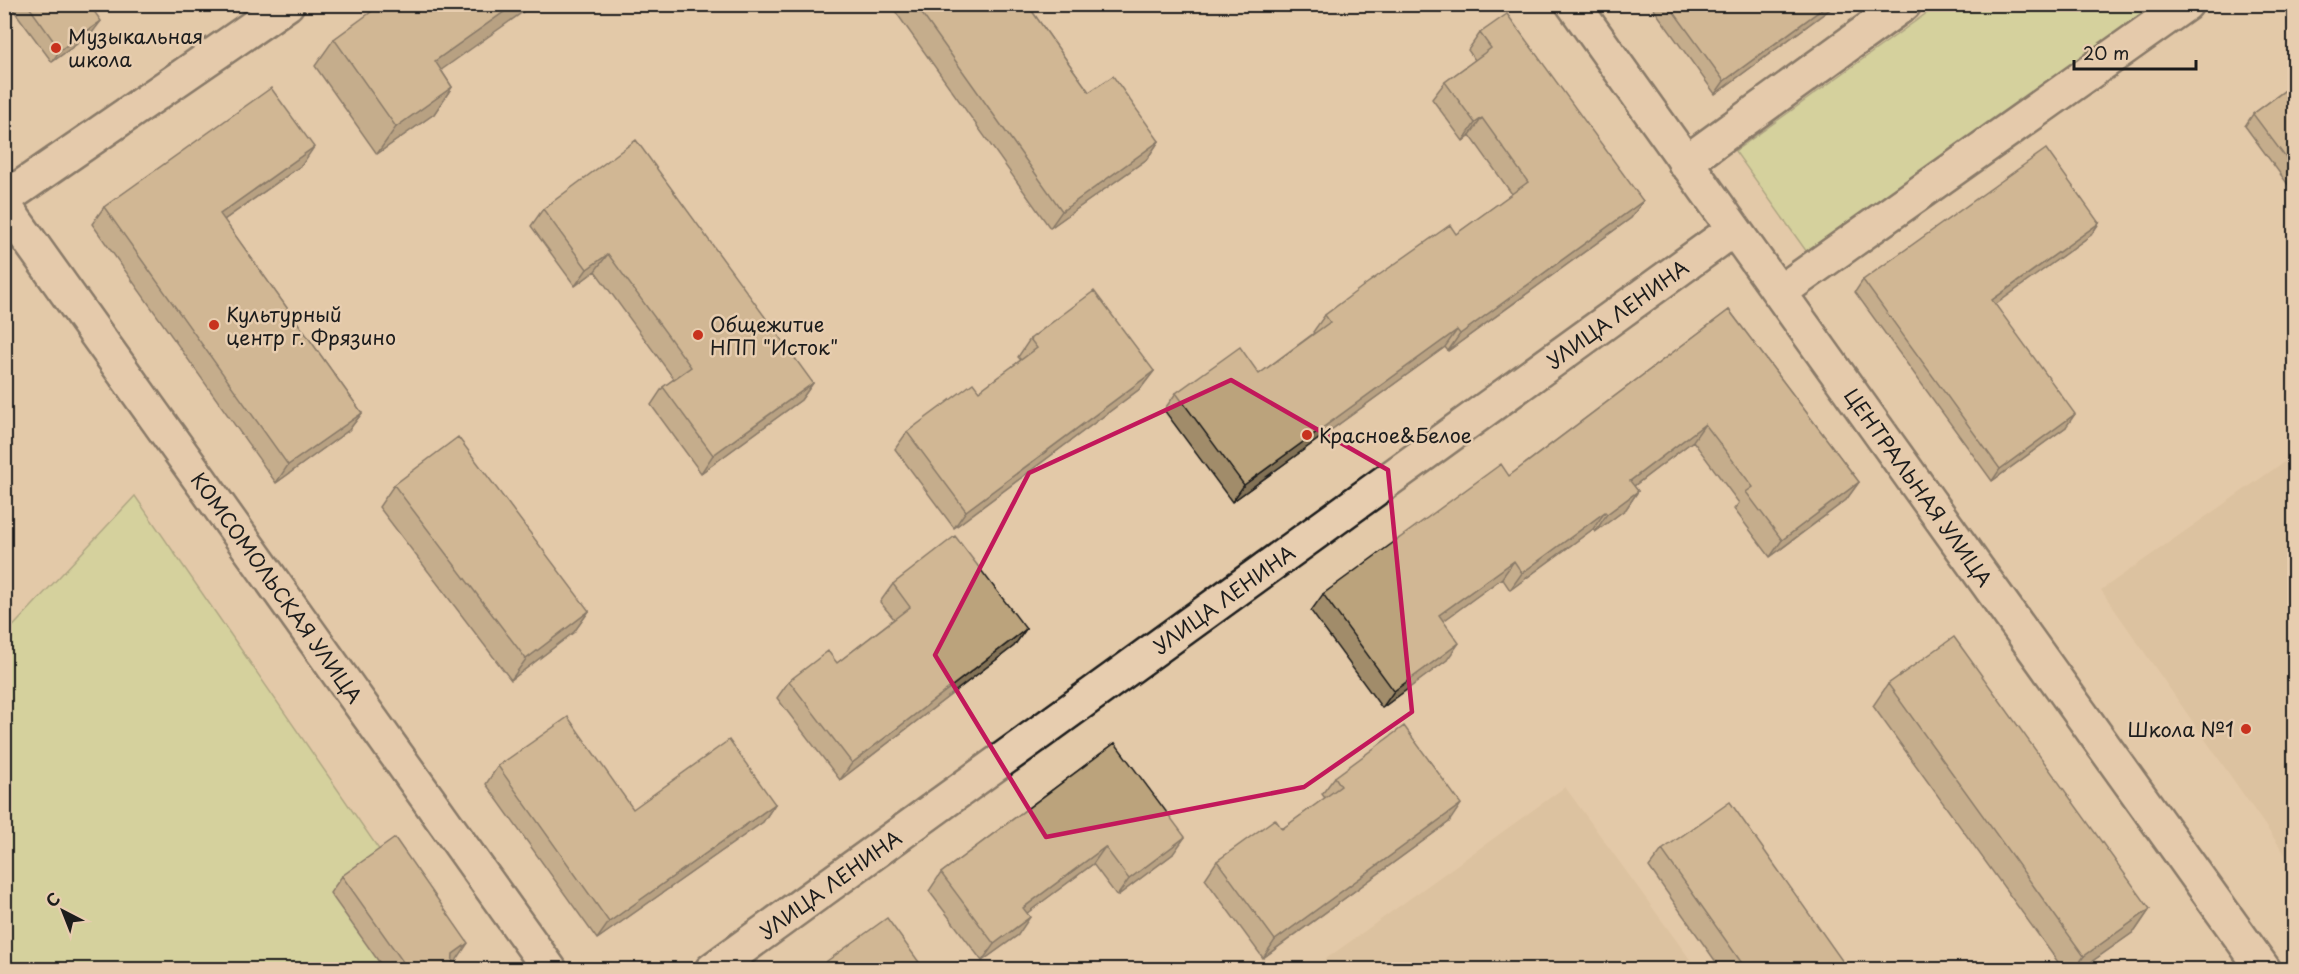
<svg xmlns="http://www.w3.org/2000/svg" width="2299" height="974" viewBox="0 0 2299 974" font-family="'Playpen Sans',sans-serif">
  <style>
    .built { fill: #d3bb97 }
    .green { fill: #c3db91; stroke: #707c56; stroke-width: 1.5 }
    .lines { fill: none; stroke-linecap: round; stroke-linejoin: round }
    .minor-casing { stroke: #1c1c1c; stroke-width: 38 }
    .tertiary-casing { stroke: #1c1c1c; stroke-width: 38 }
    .minor { stroke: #e7cdaf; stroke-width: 33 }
    .tertiary { stroke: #e7cdaf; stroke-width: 33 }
    .wall { fill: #a18c6a; stroke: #1c1c1c; stroke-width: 1.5 }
    .shaded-wall { fill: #837256; stroke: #1c1c1c; stroke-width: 1.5 }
    .building { fill: #bba37b; stroke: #1c1c1c; stroke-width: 1.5 }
    .marked { fill: none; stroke: #c2185b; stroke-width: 4.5; stroke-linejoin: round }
    .poi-dot { fill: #c8321e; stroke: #e7cdaf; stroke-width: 2 }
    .labels { text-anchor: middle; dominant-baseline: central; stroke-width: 5; stroke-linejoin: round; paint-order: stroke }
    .poi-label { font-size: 20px; fill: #1c1c1c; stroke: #e7cdaf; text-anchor: start }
    .street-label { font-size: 20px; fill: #1c1c1c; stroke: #e7cdaf }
  </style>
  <rect width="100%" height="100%" fill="#e3c9a8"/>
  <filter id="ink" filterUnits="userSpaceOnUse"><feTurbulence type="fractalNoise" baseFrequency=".0167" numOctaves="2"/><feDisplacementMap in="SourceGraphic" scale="12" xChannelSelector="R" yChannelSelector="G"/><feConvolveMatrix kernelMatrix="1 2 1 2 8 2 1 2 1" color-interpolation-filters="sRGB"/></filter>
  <g filter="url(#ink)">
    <!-- built -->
    <path class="built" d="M 2294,455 L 2294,867 L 2101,590 Z
      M 1565,787 L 1697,969 L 1312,969 Z"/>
    <!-- green -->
    <path class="green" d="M 1938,5 L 2157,5 L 1809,255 L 1735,151 Z
      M 135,496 L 456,961 L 444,970 L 5,969 L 4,636 Z"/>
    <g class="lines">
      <!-- minor casing -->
      <g class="minor-casing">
        <g id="minor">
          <path d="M 1685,163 L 1904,4"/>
          <path d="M 4,199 L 287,4"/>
          <path id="s1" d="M 4,205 L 550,970"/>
          <path d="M 1780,292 L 2186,4"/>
        </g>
      </g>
      <!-- tertiary casing -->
      <g class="tertiary-casing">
        <g id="tertiary">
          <path id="s2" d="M 1573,4 L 2264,970"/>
          <path id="s3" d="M 712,970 L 1733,230"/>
        </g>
      </g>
      <!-- minor -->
      <use href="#minor" class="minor"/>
      <!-- tertiary -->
      <use href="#tertiary" class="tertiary"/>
    </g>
    <!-- wall -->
    <path class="wall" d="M 9,4 L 89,4 L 92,33 L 52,62 Z
      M 890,4 L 1027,4 L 1089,92 L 1159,141 L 1147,159 L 1050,228 Z
      M 1650,4 L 1837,4 L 1715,94 Z
      M 1480,33 L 1643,201 L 1631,218 L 1448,351 L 1445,347 L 1232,502 L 1164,410 L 1176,393 L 1259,374 L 1314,333 L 1313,332 L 1325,315 L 1456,234 L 1512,194 L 1470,135 L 1463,141 L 1432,99 L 1445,82 L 1475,60 L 1468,50 Z
      M 334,39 L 441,70 L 452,87 L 434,114 L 377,154 L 315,66 Z
      M 2295,83 L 2295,194 L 2245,126 L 2253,114 Z
      M 302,165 L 224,220 L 362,413 L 349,430 L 276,483 L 92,224 L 104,207 Z
      M 543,209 L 813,383 L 801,400 L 701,473 L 651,405 L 663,387 L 674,379 L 595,271 L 575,286 L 531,226 Z
      M 2099,223 L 2091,235 L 1995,304 L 2066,427 L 1992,481 L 1855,292 L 1863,280 Z
      M 1729,310 L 1859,482 L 1846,500 L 1770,557 L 1734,509 L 1739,503 L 1693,441 L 1634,486 L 1638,491 L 1626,509 L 1595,532 L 1593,529 L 1510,590 L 1502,578 L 1443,621 L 1447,660 L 1382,708 L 1311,611 L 1323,594 L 1509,476 Z
      M 1030,339 L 1154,371 L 1141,388 L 954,528 L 895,449 L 907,432 L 979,391 L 1021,360 L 1018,357 Z
      M 394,485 L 589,611 L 574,632 L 511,680 L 379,507 Z
      M 893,584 L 1026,629 L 1014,646 L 840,780 L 777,698 L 789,681 L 837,663 L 894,619 L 880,602 Z
      M 1888,684 L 2150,909 L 2135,931 L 2081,969 L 2063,969 L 1873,706 Z
      M 1115,743 L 1173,854 L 1117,896 L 1093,864 L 1027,913 L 1018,935 L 982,961 L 929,891 L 941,873 Z
      M 498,766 L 633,809 L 775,804 L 763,822 L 597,939 L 486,784 Z
      M 1335,777 L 1449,822 L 1263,958 L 1205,879 L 1217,861 L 1282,829 L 1325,798 L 1322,794 Z
      M 1662,850 L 1848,969 L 1721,969 L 1649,867 Z
      M 342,876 L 456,961 L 452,964 L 452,969 L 384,969 L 330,893 Z"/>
    <!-- shaded-wall -->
    <path class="shaded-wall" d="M 515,4 L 534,4 L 416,88 L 435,61 Z
      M 1829,4 L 1837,4 L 1715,94 L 1724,81 Z
      M 101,21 L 92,33 L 52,62 L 60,50 Z
      M 452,87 L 434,114 L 377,154 L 396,127 Z
      M 1482,118 L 1470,135 L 1463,141 L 1475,123 Z
      M 1159,141 L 1147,159 L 1050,228 L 1062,211 Z
      M 314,147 L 302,165 L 208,231 L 220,214 Z
      M 1643,201 L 1631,218 L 1448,351 L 1460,334 Z
      M 2099,223 L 2091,235 L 1984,313 L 1992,300 Z
      M 608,254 L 595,271 L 575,286 L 587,269 Z
      M 1457,330 L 1445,347 L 1232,502 L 1244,485 Z
      M 1154,371 L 1141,388 L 954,528 L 966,511 Z
      M 813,383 L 801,400 L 701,473 L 713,455 Z
      M 362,413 L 349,430 L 276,483 L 288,465 Z
      M 2075,414 L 2066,427 L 1992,481 L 2000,469 Z
      M 1705,424 L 1693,441 L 1618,498 L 1630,481 Z
      M 1859,482 L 1846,500 L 1770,557 L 1782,540 Z
      M 1638,491 L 1626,509 L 1595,532 L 1607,514 Z
      M 1605,512 L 1593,529 L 1510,590 L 1522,573 Z
      M 1514,561 L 1502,578 L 1427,633 L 1439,615 Z
      M 589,611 L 574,632 L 511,680 L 526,659 Z
      M 1026,629 L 1014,646 L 840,780 L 852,763 Z
      M 1459,643 L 1447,660 L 1382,708 L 1394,691 Z
      M 775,804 L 763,822 L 597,939 L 609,922 Z
      M 1461,804 L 1449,822 L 1263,958 L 1275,940 Z
      M 1185,837 L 1173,854 L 1117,896 L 1129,879 Z
      M 1105,847 L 1093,864 L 1011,925 L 1023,908 Z
      M 2150,909 L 2135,931 L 2081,969 L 2075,969 L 2084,956 Z
      M 1030,917 L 1018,935 L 982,961 L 994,944 Z
      M 468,943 L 456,961 L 444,969 L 453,954 Z"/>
    <!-- building -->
    <path class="building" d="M 27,4 L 89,4 L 101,21 L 60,50 Z
      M 382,4 L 515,4 L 435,61 L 452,87 L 396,127 L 334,39 Z
      M 915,4 L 1027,4 L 1089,92 L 1113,76 L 1159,141 L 1062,211 Z
      M 1668,4 L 1829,4 L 1724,81 Z
      M 1507,14 L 1643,201 L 1460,334 L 1457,330 L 1244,485 L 1176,393 L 1240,347 L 1259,374 L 1330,322 L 1325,315 L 1362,287 L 1450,225 L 1456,234 L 1528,182 L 1482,118 L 1475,123 L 1445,82 L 1491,48 L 1480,33 Z
      M 2295,83 L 2295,170 L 2253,114 Z
      M 271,88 L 314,147 L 220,214 L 362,413 L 288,465 L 104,207 Z
      M 636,140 L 813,383 L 713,455 L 663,387 L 691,367 L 608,254 L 587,269 L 543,209 Z
      M 2046,149 L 2099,223 L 1992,300 L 2075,414 L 2000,469 L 1863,280 Z
      M 1094,291 L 1154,371 L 966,511 L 907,432 L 973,383 L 979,391 L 1037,348 L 1030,339 Z
      M 1729,310 L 1859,482 L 1782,540 L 1746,492 L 1753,487 L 1705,424 L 1630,481 L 1638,491 L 1607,514 L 1605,512 L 1522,573 L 1514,561 L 1439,615 L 1459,643 L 1394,691 L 1323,594 L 1501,464 L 1509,476 Z
      M 458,437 L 589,611 L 526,659 L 394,485 Z
      M 955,536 L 1026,629 L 852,763 L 789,681 L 828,651 L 837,663 L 910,607 L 893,584 Z
      M 1954,637 L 2150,909 L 2084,956 L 1888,684 Z
      M 568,717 L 633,809 L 729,740 L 775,804 L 609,922 L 498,766 Z
      M 1404,726 L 1461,804 L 1275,940 L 1217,861 L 1275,819 L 1282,829 L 1341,786 L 1335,777 Z
      M 1115,743 L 1185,837 L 1129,879 L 1105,847 L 1023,908 L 1030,917 L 994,944 L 941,873 Z
      M 1730,802 L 1848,969 L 1746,969 L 1662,850 Z
      M 395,838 L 468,943 L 453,954 L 452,969 L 408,969 L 342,876 Z
      M 887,918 L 924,969 L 816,969 Z"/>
  </g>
  <!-- marked area -->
  <path d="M0 0H2299V974H0ZM 1231,380 L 1388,470 L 1412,712 L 1304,787 L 1046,837 L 935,655 L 1029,473 Z" fill="#e3c9a8" fill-opacity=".55" fill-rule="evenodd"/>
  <path class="marked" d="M 1231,380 L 1388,470 L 1412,712 L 1304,787 L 1046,837 L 935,655 L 1029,473 Z"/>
  <!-- markers -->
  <g class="poi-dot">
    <circle cx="56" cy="48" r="6"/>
    <circle cx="214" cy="325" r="6"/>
    <circle cx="698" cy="335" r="6"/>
    <circle cx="1307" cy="435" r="6"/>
    <circle cx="2246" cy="729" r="6"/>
  </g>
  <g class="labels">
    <!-- poi labels -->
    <g class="poi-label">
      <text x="68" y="36">Музыкальная<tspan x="68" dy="23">школа</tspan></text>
      <text x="226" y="314">Культурный<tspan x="226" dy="23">центр г. Фрязино</tspan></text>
      <text x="710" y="324">Общежитие<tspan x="710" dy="23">НПП "Исток"</tspan></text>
      <text x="1319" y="435">Красное&amp;Белое</text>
      <text x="2234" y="729" text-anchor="end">Школа №1</text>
    </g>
    <!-- street labels -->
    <g class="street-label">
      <text stroke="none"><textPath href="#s3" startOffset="1118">УЛИЦА ЛЕНИНА</textPath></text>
      <text stroke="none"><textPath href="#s2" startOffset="594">ЦЕНТРАЛЬНАЯ УЛИЦА</textPath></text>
      <text stroke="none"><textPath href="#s1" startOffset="470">КОМСОМОЛЬСКАЯ УЛИЦА</textPath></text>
      <text stroke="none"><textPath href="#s3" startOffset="632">УЛИЦА ЛЕНИНА</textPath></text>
      <text stroke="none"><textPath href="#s3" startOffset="146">УЛИЦА ЛЕНИНА</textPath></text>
    </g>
  </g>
  <!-- margin -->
  <rect width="2299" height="974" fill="none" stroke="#e7cdaf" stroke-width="24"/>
  <rect x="12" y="12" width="2275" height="950" fill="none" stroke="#1c1c1c" stroke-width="2" filter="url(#ink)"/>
  <!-- north arrow -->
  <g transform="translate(63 911) rotate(318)" stroke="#e7cdaf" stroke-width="4.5" paint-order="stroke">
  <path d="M0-4.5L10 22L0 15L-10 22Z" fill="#1c1c1c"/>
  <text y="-9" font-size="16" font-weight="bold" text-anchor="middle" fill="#1c1c1c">С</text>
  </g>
  <!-- scale -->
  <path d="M2074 60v9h122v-9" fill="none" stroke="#1c1c1c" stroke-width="3"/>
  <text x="2083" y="60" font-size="18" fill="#1c1c1c" stroke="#e7cdaf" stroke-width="4.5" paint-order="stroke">20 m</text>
</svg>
